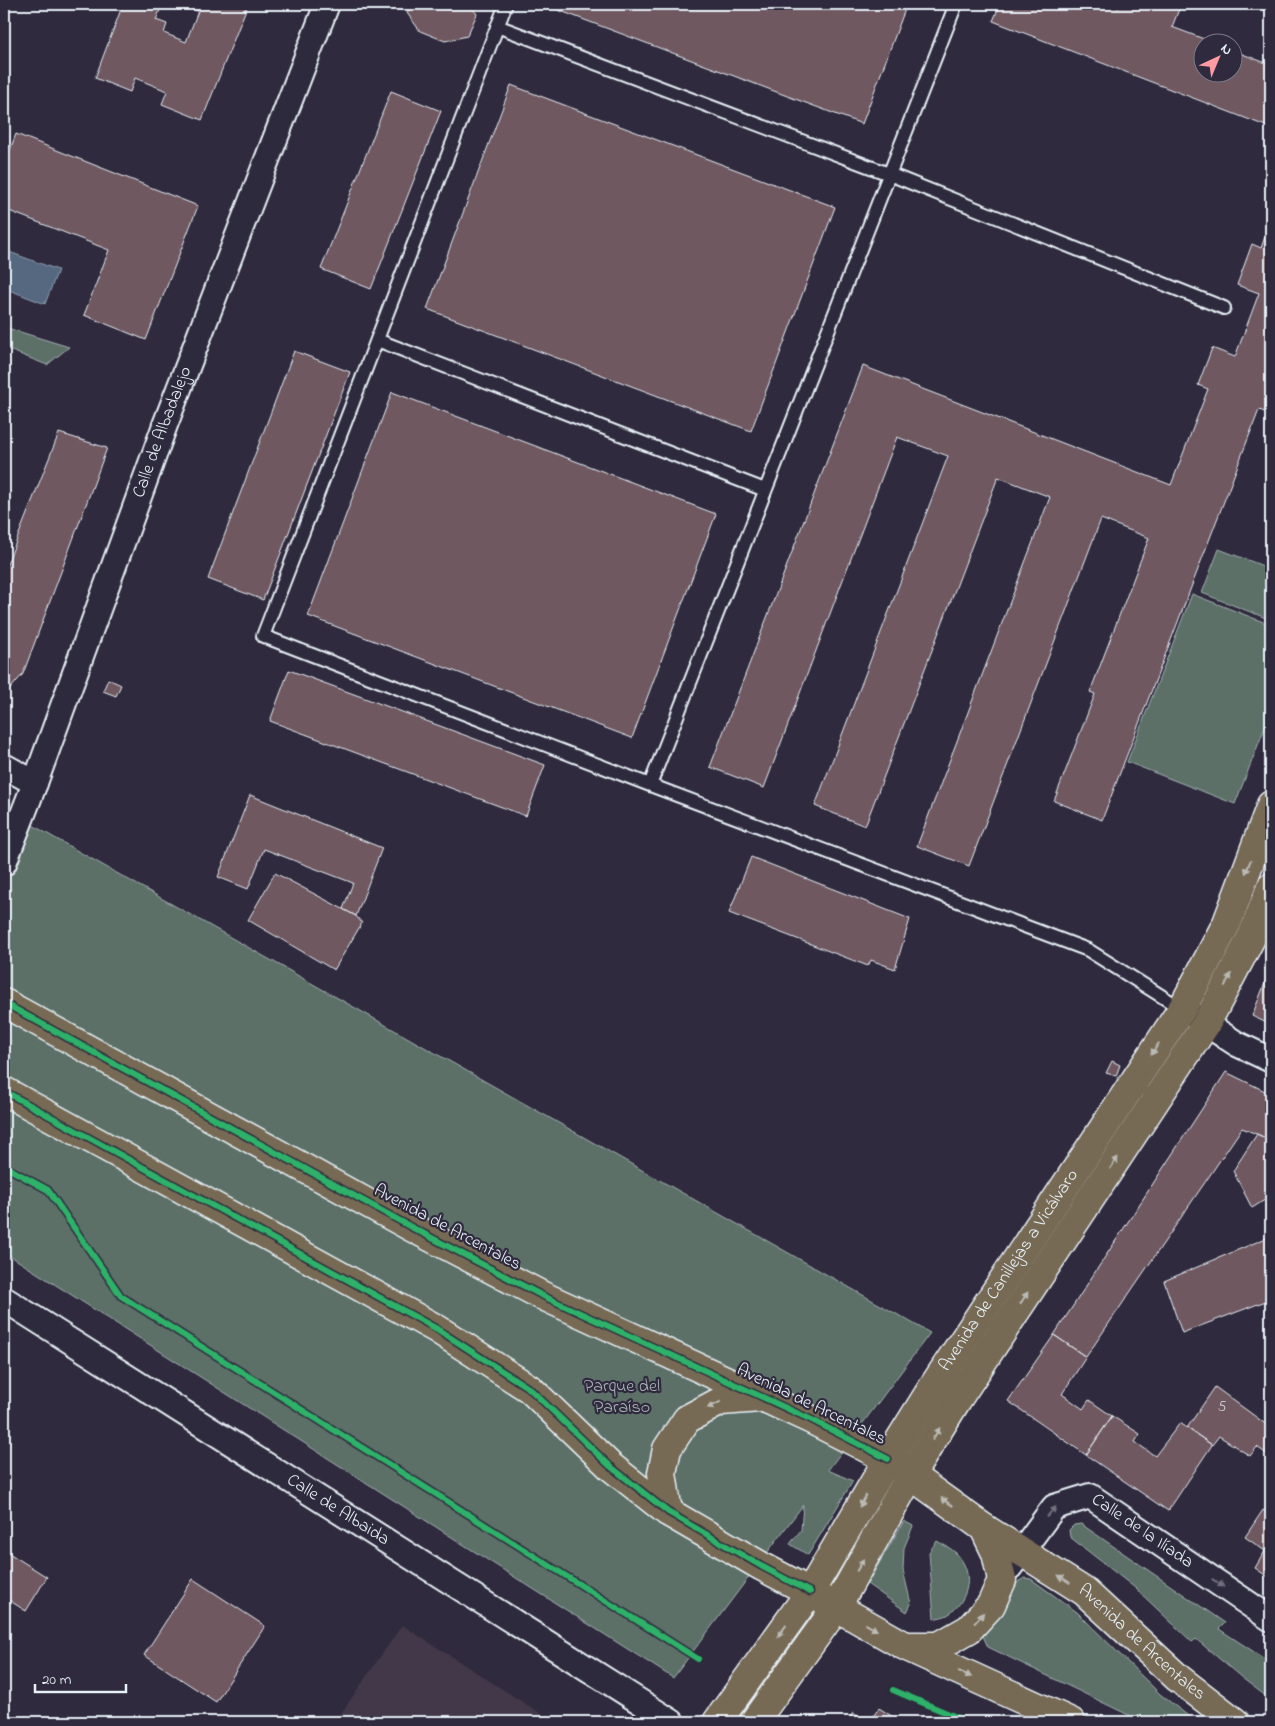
<svg xmlns="http://www.w3.org/2000/svg" width="1275" height="1726" viewBox="0 0 1275 1726" font-family="'Indie Flower',sans-serif">
  <style>
    .built { fill: #423848 }
    .green { fill: #5b6f68; stroke: #a2b0b0 }
    .water { fill: #546880; stroke: #8f9fb0 }
    .building { fill: #6f5861; stroke: #e8f1f8 }
    .lines { fill: none; stroke-linecap: round; stroke-linejoin: round }
    .lane-casing { stroke: #e8f1f8; stroke-width: 16 }
    .street-casing { stroke: #e8f1f8; stroke-width: 28 }
    .primary-casing { stroke: #e8f1f8; stroke-width: 31 }
    .lane { stroke: #2f2a3d; stroke-width: 12 }
    .street { stroke: #2f2a3d; stroke-width: 24 }
    .primary { stroke: #776a54; stroke-width: 28 }
    .cycleway-casing { stroke: #2f2a3d; stroke-width: 9 }
    .cycleway { stroke: #2db169; stroke-width: 6 }
    .oneway { fill: #bbbbb6 }
    .oneway2 { fill: #70707e }
    .labels { text-anchor: middle; dominant-baseline: central; stroke-width: 4.5; stroke-linejoin: round; paint-order: stroke }
    .number-label { font-size: 15px; fill: #cacbd2 }
    .street-label { font-size: 18px; fill: #e8f1f8; stroke: #2f2a3d }
    .park-label { font-size: 18px; fill: #a9b6b7; stroke: #2f2a3d }
  </style>
  <rect width="100%" height="100%" fill="#2f2a3d"/>
  <filter id="ink" filterUnits="userSpaceOnUse"><feTurbulence type="fractalNoise" baseFrequency=".02" numOctaves="2"/><feDisplacementMap in="SourceGraphic" scale="10" xChannelSelector="R" yChannelSelector="G"/><feConvolveMatrix kernelMatrix="1 2 1 2 8 2 1 2 1" color-interpolation-filters="sRGB"/></filter>
  <g filter="url(#ink)">
    <!-- built -->
    <path class="built" d="M 402,1625 L 554,1722 L 335,1722 Z"/>
    <!-- green -->
    <path class="green" d="M 4,327 L 69,347 L 47,365 L 4,348 Z
      M 1219,549 L 1271,569 L 1271,620 L 1202,593 Z
      M 1192,594 L 1271,625 L 1271,712 L 1235,804 L 1127,762 Z
      M 4,808 L 53,837 L 930,1333 L 828,1470 L 853,1481 L 808,1555 L 790,1544 L 801,1530 L 803,1505 L 673,1678 L 4,1252 Z
      M 904,1521 L 913,1526 L 904,1548 L 903,1570 L 911,1604 L 907,1612 L 867,1584 Z
      M 1081,1524 L 1225,1623 L 1219,1629 L 1271,1663 L 1271,1700 L 1242,1678 L 1196,1639 L 1192,1642 L 1135,1588 L 1070,1537 L 1069,1530 L 1074,1525 Z
      M 937,1541 C 943,1545 951,1548 956,1553 C 975,1572 969,1600 949,1614 C 945,1617 939,1617 934,1619 L 929,1552 Z
      M 1025,1578 L 1031,1579 L 1077,1612 L 1160,1694 L 1196,1722 L 1143,1722 L 988,1647 L 983,1636 L 985,1630 L 1019,1581 Z"/>
    <!-- water -->
    <path class="water" d="M 4,250 L 58,270 L 45,304 L 4,288 Z"/>
    <!-- building -->
    <path class="building" d="M 123,4 L 172,4 L 170,8 L 162,5 L 156,20 L 167,24 L 164,33 L 186,42 L 198,11 L 179,4 L 248,4 L 202,120 L 162,104 L 167,91 L 135,78 L 130,92 L 95,78 Z
      M 411,4 L 469,4 L 477,14 L 467,36 L 445,41 L 420,31 L 407,13 Z
      M 542,4 L 907,4 L 862,124 Z
      M 1000,4 L 1109,4 L 1119,8 L 1121,4 L 1181,4 L 1172,27 L 1212,42 L 1202,42 L 1202,72 L 1232,72 L 1232,50 L 1271,65 L 1271,128 L 993,21 Z
      M 511,85 L 835,207 L 751,431 L 427,309 Z
      M 391,91 L 441,111 L 371,289 L 321,269 Z
      M 16,134 L 198,206 L 146,340 L 84,315 L 109,250 L 4,209 L 4,166 Z
      M 1271,220 L 1271,396 L 1265,412 L 1259,410 L 1102,820 L 1054,801 L 1095,694 L 1090,692 L 1149,538 L 1101,519 L 969,866 L 917,846 L 1050,497 L 998,477 L 865,826 L 815,806 L 948,456 L 897,437 L 764,788 L 710,767 L 863,366 L 1171,485 L 1208,389 L 1198,385 L 1212,348 L 1235,357 L 1259,293 L 1237,285 L 1252,244 L 1261,248 Z
      M 294,351 L 350,372 L 263,600 L 208,579 Z
      M 392,392 L 716,514 L 632,738 L 308,616 Z
      M 59,433 L 107,448 L 23,674 L 10,689 L 4,692 L 4,572 Z
      M 289,670 L 545,765 L 526,816 L 270,721 Z
      M 108,679 L 121,685 L 116,696 L 103,691 Z
      M 250,795 L 382,848 L 356,916 L 343,909 L 353,883 L 264,849 L 248,889 L 218,877 Z
      M 751,857 L 910,919 L 895,969 L 871,960 L 868,966 L 729,913 Z
      M 275,873 L 356,916 L 362,923 L 334,970 L 248,920 Z
      M 1271,968 L 1271,1025 L 1252,1016 Z
      M 1112,1061 L 1120,1065 L 1116,1076 L 1106,1073 Z
      M 1226,1072 L 1271,1094 L 1271,1140 L 1242,1128 L 1086,1357 L 1054,1335 Z
      M 1257,1134 L 1271,1141 L 1271,1196 L 1252,1208 L 1233,1171 Z
      M 1271,1236 L 1271,1299 L 1182,1333 L 1164,1281 Z
      M 1054,1335 L 1086,1357 L 1062,1394 L 1083,1409 L 1089,1400 L 1112,1416 L 1086,1455 L 1008,1401 Z
      M 1215,1387 L 1271,1428 L 1271,1457 L 1257,1447 L 1250,1456 L 1219,1436 L 1212,1445 L 1187,1428 Z
      M 1112,1416 L 1140,1434 L 1135,1442 L 1155,1456 L 1180,1423 L 1212,1445 L 1168,1511 L 1086,1455 Z
      M 1263,1510 L 1271,1515 L 1271,1579 L 1255,1568 L 1265,1551 L 1245,1537 Z
      M 4,1550 L 47,1577 L 26,1611 L 4,1597 Z
      M 193,1579 L 265,1626 L 216,1702 L 144,1655 Z
      M 879,1708 L 901,1722 L 869,1722 Z
      M 4,1713 L 19,1722 L 4,1722 Z
      M 853,1713 L 867,1722 L 847,1722 Z"/>
    <g class="lines">
      <!-- lane casing -->
      <g class="lane-casing">
        <path id="lane" d="M 506,4 L 263,636 L 650,785 L 1088,950 L 1182,1009
          M 497,26 L 889,174 L 1224,308
          M 377,340 L 765,490
          M 650,785 L 956,4"/>
      </g>
      <!-- street casing -->
      <g class="street-casing">
        <g id="street">
          <path d="M 4,766 L 35,783"/>
          <path id="s1" d="M 4,863 L 35,783 L 165,425 L 327,4"/>
          <path d="M 1191,1014 L 1237,1044 L 1271,1060"/>
          <path id="s2" d="M 4,1299 L 672,1722"/>
          <path id="s3" d="M 1010,1567 L 1054,1507 L 1090,1496 L 1271,1619"/>
        </g>
      </g>
      <!-- primary casing -->
      <g class="primary-casing">
        <g id="primary">
          <path id="s4" d="M 4,1003 L 411,1227 L 541,1295 L 812,1420 L 888,1459 L 984,1528 L 1085,1592 L 1178,1678 L 1235,1722"/>
          <path d="M 4,1091 L 437,1329 L 530,1389 L 610,1466 L 668,1512 L 761,1566 L 810,1592 L 905,1646 L 1071,1722"/>
          <path d="M 668,1512 L 662,1473 L 667,1449 L 687,1419 L 721,1401 L 760,1398"/>
          <path d="M 909,1646 L 939,1646 L 969,1629 L 991,1605 L 1002,1580 L 996,1553 L 984,1528"/>
          <path id="s5" d="M 717,1722 L 810,1592 L 888,1459 L 934,1385 L 1182,1009 L 1227,923 L 1271,805"/>
          <path d="M 754,1722 L 836,1608 L 910,1476 L 957,1400 L 1206,1024 L 1252,936 L 1271,887"/>
        </g>
      </g>
      <!-- lane -->
      <use href="#lane" class="lane"/>
      <!-- street -->
      <use href="#street" class="street"/>
      <!-- primary -->
      <use href="#primary" class="primary"/>
      <!-- cycleway casing -->
      <g class="cycleway-casing">
        <path id="cycleway" d="M 4,1003 L 411,1227 L 541,1295 L 812,1420 L 888,1459
          M 4,1091 L 437,1329 L 530,1389 L 610,1466 L 668,1512 L 761,1566 L 810,1592
          M 4,1166 L 48,1190 L 121,1296 L 698,1659
          M 893,1690 L 968,1722"/>
      </g>
      <!-- cycleway -->
      <use href="#cycleway" class="cycleway"/>
    </g>
    <!-- one-way arrows -->
    <defs><path id="oneway-solid" d="M-6-.8H1V-3.2L6.5 0L1 3.2V.8H-6Z" transform="scale(1.25)"/></defs>
    <g class="oneway">
      <use href="#oneway-solid" transform="translate(1248 867) rotate(111)"/>
      <use href="#oneway-solid" transform="translate(1228 980) rotate(-62)"/>
      <use href="#oneway-solid" transform="translate(1155 1049) rotate(123)"/>
      <use href="#oneway-solid" transform="translate(1114 1163) rotate(-57)"/>
      <use href="#oneway-solid" transform="translate(1024 1298) rotate(-57)"/>
      <use href="#oneway-solid" transform="translate(714 1405) rotate(154)"/>
      <use href="#oneway-solid" transform="translate(936 1434) rotate(-58)"/>
      <use href="#oneway-solid" transform="translate(863 1501) rotate(120)"/>
      <use href="#oneway-solid" transform="translate(947 1502) rotate(-145)"/>
      <use href="#oneway-solid" transform="translate(860 1565) rotate(-61)"/>
      <use href="#oneway-solid" transform="translate(1064 1579) rotate(-147)"/>
      <use href="#oneway-solid" transform="translate(979 1618) rotate(-49)"/>
      <use href="#oneway-solid" transform="translate(871 1627) rotate(29)"/>
      <use href="#oneway-solid" transform="translate(782 1631) rotate(126)"/>
      <use href="#oneway-solid" transform="translate(965 1674) rotate(25)"/>
    </g>
    <g class="oneway2">
      <use href="#oneway-solid" transform="translate(1051 1512) rotate(-48)"/>
      <use href="#oneway-solid" transform="translate(1218 1583) rotate(34)"/>
    </g>
  </g>
  <g class="labels">
    <!-- number labels -->
    <g class="number-label">
      <text x="1222" y="1407">5</text>
    </g>
    <!-- street labels -->
    <g class="street-label">
      <text stroke="none"><textPath href="#s1" startOffset="459">Calle de Albadalejo</textPath></text>
      <text transform="translate(447 1228) rotate(28)">Avenida de Arcentales</text>
      <text stroke="none"><textPath href="#s5" startOffset="538">Avenida de Canillejas a Vicálvaro</textPath></text>
      <text transform="translate(811 1405) rotate(26)">Avenida de Arcentales</text>
      <text stroke="none"><textPath href="#s2" startOffset="395">Calle de Albaida</textPath></text>
      <text stroke="none"><textPath href="#s3" startOffset="175">Calle de la Ilíada</textPath></text>
      <text stroke="none"><textPath href="#s4" startOffset="1309">Avenida de Arcentales</textPath></text>
    </g>
    <!-- park labels -->
    <g class="park-label">
      <text x="622" y="1387">Parque del<tspan x="622" dy="21">Paraíso</tspan></text>
    </g>
  </g>
  <!-- margin -->
  <rect width="1275" height="1726" fill="none" stroke="#2f2a3d" stroke-width="20"/>
  <rect x="10" y="10" width="1255" height="1706" fill="none" stroke="#e8f1f8" stroke-width="2" filter="url(#ink)"/>
  <!-- north arrow -->
  <g transform="translate(1218 58) rotate(44)"><circle r="24" fill="#2f2a3d" stroke="#797a88"/>
  <path d="M0-4L9 19L0 12L-9 19Z" fill="#ff9aa2"/>
  <text y="-8" font-size="14" font-weight="bold" text-anchor="middle" fill="#e8f1f8">N</text>
  </g>
  <!-- scale -->
  <path d="M35 1684v8h91v-8" fill="none" stroke="#e8f1f8" stroke-width="2.5"/>
  <text x="42" y="1684" font-size="15" fill="#e8f1f8" stroke="#2f2a3d" stroke-width="4" paint-order="stroke">20 m</text>
</svg>
